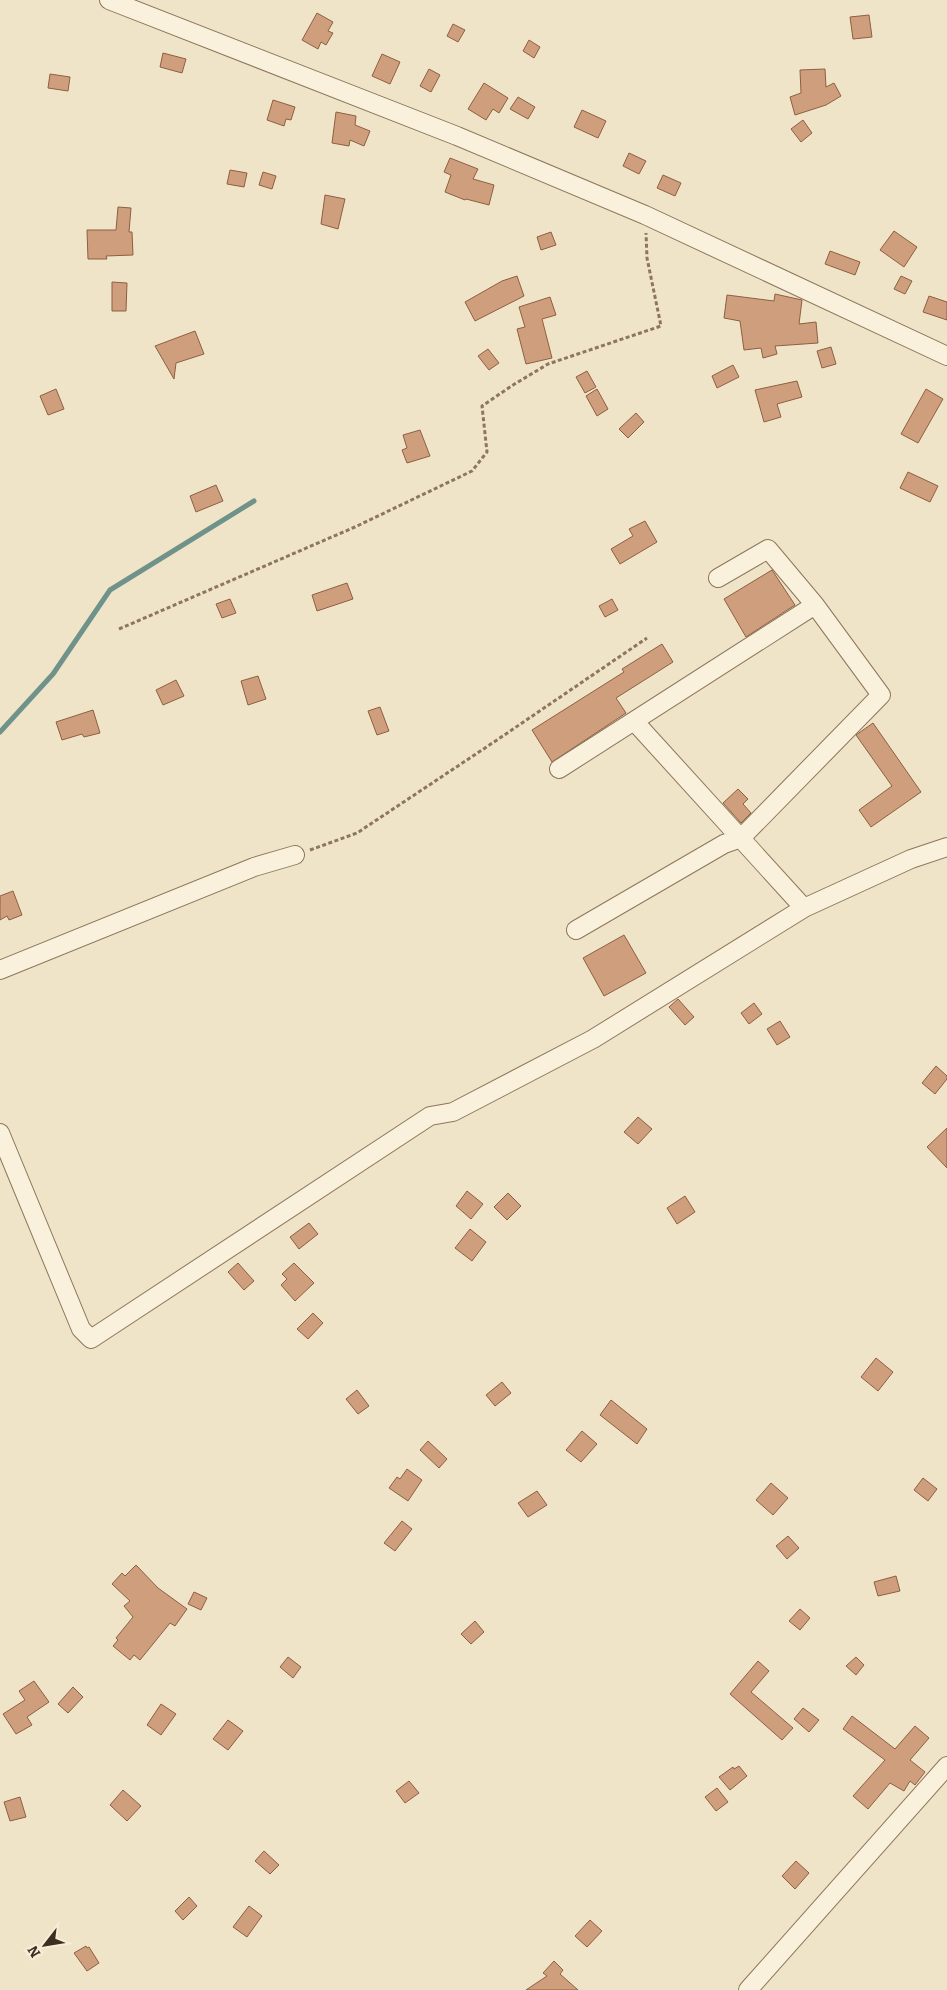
<svg xmlns="http://www.w3.org/2000/svg" width="947" height="1990" viewBox="0 0 947 1990" font-family="Bitter,serif">
  <style>
    .lines { fill: none; stroke-linecap: round; stroke-linejoin: round }
    .stream { stroke: #6f938a; stroke-width: 5 }
    .building { fill: #cf9f7d; stroke: #8d5f41 }
    .minor-casing { stroke: #8d765c; stroke-width: 20 }
    .path { stroke: #8d765c; stroke-width: 3; stroke-dasharray: 4 2.5; stroke-linecap: butt }
    .minor { stroke: #faf1dc; stroke-width: 18 }
  </style>
  <rect width="100%" height="100%" fill="#f0e4c8"/>
  <g class="lines">
    <!-- stream -->
    <path class="stream" d="M 0,732 L 53,674 L 110,590 L 254,501"/>
  </g>
  <!-- building -->
  <path class="building" d="M 317,13 L 333,22 L 328,31 L 333,33 L 326,45 L 321,42 L 318,49 L 302,40 Z
    M 869,15 L 872,37 L 853,39 L 850,17 Z
    M 453,24 L 465,30 L 458,42 L 447,36 Z
    M 529,40 L 540,47 L 534,58 L 523,51 Z
    M 163,53 L 186,59 L 182,73 L 160,67 Z
    M 382,54 L 400,62 L 390,84 L 372,76 Z
    M 429,69 L 440,75 L 431,92 L 420,86 Z
    M 825,69 L 826,87 L 834,83 L 841,96 L 826,105 L 795,115 L 790,97 L 801,93 L 800,70 Z
    M 50,74 L 70,77 L 68,91 L 48,88 Z
    M 484,83 L 508,98 L 499,113 L 493,109 L 486,120 L 468,109 Z
    M 518,97 L 535,107 L 528,119 L 510,109 Z
    M 273,100 L 295,107 L 291,120 L 286,119 L 284,126 L 267,120 Z
    M 582,110 L 606,121 L 598,138 L 574,127 Z
    M 336,112 L 356,116 L 355,125 L 370,131 L 364,146 L 350,140 L 349,146 L 332,143 Z
    M 803,120 L 812,133 L 801,142 L 791,129 Z
    M 629,153 L 646,161 L 639,174 L 623,166 Z
    M 450,158 L 478,169 L 473,179 L 494,185 L 489,205 L 466,199 L 465,200 L 445,192 L 451,175 L 444,172 Z
    M 230,170 L 247,173 L 244,187 L 227,184 Z
    M 263,172 L 276,176 L 272,189 L 259,185 Z
    M 663,175 L 681,183 L 675,196 L 657,188 Z
    M 325,195 L 345,199 L 338,229 L 321,224 Z
    M 118,207 L 131,208 L 129,232 L 132,232 L 133,255 L 106,256 L 107,259 L 88,259 L 87,230 L 116,230 Z
    M 894,231 L 917,247 L 904,267 L 880,250 Z
    M 551,232 L 556,245 L 541,250 L 537,237 Z
    M 830,251 L 860,262 L 855,275 L 825,264 Z
    M 517,276 L 524,296 L 475,321 L 465,302 L 502,281 Z
    M 901,276 L 912,281 L 905,294 L 894,289 Z
    M 112,282 L 127,283 L 126,311 L 112,311 Z
    M 775,294 L 802,300 L 799,324 L 816,322 L 818,343 L 775,346 L 777,354 L 763,358 L 761,348 L 744,350 L 740,321 L 724,318 L 727,295 L 774,301 Z
    M 929,296 L 947,302 L 947,320 L 923,312 Z
    M 550,297 L 556,315 L 542,319 L 552,358 L 526,364 L 517,329 L 525,327 L 519,307 Z
    M 195,331 L 204,354 L 176,363 L 174,379 L 155,346 Z
    M 831,347 L 836,364 L 822,368 L 817,351 Z
    M 488,349 L 499,363 L 489,370 L 478,356 Z
    M 733,365 L 739,377 L 717,388 L 712,376 Z
    M 587,371 L 596,387 L 585,393 L 576,377 Z
    M 797,381 L 802,397 L 777,404 L 781,417 L 764,422 L 755,390 Z
    M 56,389 L 64,409 L 48,415 L 40,396 Z
    M 597,389 L 608,409 L 597,416 L 586,396 Z
    M 926,389 L 943,399 L 918,443 L 901,434 Z
    M 636,413 L 644,422 L 628,438 L 619,429 Z
    M 420,430 L 430,456 L 407,463 L 402,450 L 407,448 L 403,435 Z
    M 908,472 L 938,486 L 930,502 L 900,488 Z
    M 216,485 L 223,501 L 196,512 L 190,496 Z
    M 645,521 L 657,542 L 620,564 L 611,549 L 633,536 L 629,529 Z
    M 772,570 L 795,605 L 746,637 L 724,599 Z
    M 347,583 L 353,599 L 317,611 L 312,595 Z
    M 230,599 L 236,613 L 222,618 L 216,604 Z
    M 612,599 L 618,610 L 605,617 L 599,606 Z
    M 662,644 L 673,662 L 616,698 L 626,713 L 552,762 L 532,730 L 624,672 L 622,669 Z
    M 258,676 L 266,699 L 248,705 L 241,681 Z
    M 176,680 L 184,696 L 163,705 L 156,690 Z
    M 380,707 L 389,731 L 377,735 L 368,711 Z
    M 93,710 L 100,733 L 84,737 L 82,734 L 62,740 L 56,722 Z
    M 873,723 L 921,792 L 871,827 L 859,810 L 892,786 L 856,735 Z
    M 738,789 L 748,799 L 743,804 L 751,813 L 741,823 L 723,803 Z
    M 13,891 L 22,915 L 9,920 L 7,916 L 0,920 L 0,896 Z
    M 624,935 L 646,973 L 604,996 L 583,958 Z
    M 678,999 L 694,1017 L 685,1025 L 669,1007 Z
    M 754,1003 L 762,1014 L 749,1024 L 741,1013 Z
    M 780,1021 L 790,1037 L 777,1045 L 767,1029 Z
    M 936,1066 L 947,1076 L 947,1079 L 935,1094 L 922,1083 Z
    M 638,1117 L 652,1129 L 638,1144 L 624,1132 Z
    M 947,1128 L 947,1168 L 927,1147 Z
    M 467,1191 L 483,1204 L 471,1219 L 456,1206 Z
    M 508,1193 L 521,1206 L 507,1220 L 494,1207 Z
    M 685,1196 L 695,1212 L 677,1224 L 667,1208 Z
    M 309,1223 L 318,1234 L 299,1249 L 290,1237 Z
    M 470,1229 L 486,1242 L 472,1261 L 455,1248 Z
    M 238,1263 L 254,1281 L 244,1290 L 228,1272 Z
    M 294,1263 L 314,1283 L 295,1301 L 281,1285 L 287,1279 L 282,1274 Z
    M 313,1313 L 323,1323 L 308,1339 L 297,1329 Z
    M 876,1358 L 893,1372 L 878,1391 L 861,1377 Z
    M 502,1382 L 511,1393 L 495,1406 L 486,1395 Z
    M 357,1390 L 369,1406 L 358,1414 L 346,1399 Z
    M 611,1400 L 647,1429 L 637,1444 L 600,1415 Z
    M 582,1431 L 597,1444 L 581,1462 L 566,1450 Z
    M 428,1441 L 447,1459 L 439,1468 L 420,1450 Z
    M 407,1469 L 422,1480 L 408,1501 L 389,1488 L 397,1477 L 400,1479 Z
    M 923,1478 L 937,1489 L 928,1501 L 914,1490 Z
    M 771,1483 L 788,1498 L 773,1515 L 756,1500 Z
    M 537,1491 L 547,1505 L 528,1517 L 518,1503 Z
    M 402,1521 L 412,1529 L 395,1551 L 384,1543 Z
    M 788,1536 L 799,1548 L 787,1559 L 776,1546 Z
    M 136,1565 L 158,1588 L 187,1609 L 175,1626 L 170,1623 L 140,1660 L 134,1655 L 130,1660 L 113,1646 L 118,1640 L 116,1638 L 133,1617 L 124,1606 L 130,1601 L 112,1584 L 122,1573 L 125,1576 Z
    M 896,1576 L 900,1591 L 878,1596 L 874,1582 Z
    M 194,1592 L 207,1598 L 201,1610 L 188,1604 Z
    M 800,1609 L 810,1618 L 800,1630 L 789,1621 Z
    M 475,1621 L 484,1632 L 471,1644 L 461,1634 Z
    M 288,1657 L 301,1667 L 293,1678 L 280,1667 Z
    M 856,1657 L 864,1665 L 856,1675 L 846,1666 Z
    M 758,1661 L 769,1671 L 751,1692 L 793,1728 L 782,1740 L 730,1694 Z
    M 34,1681 L 49,1702 L 27,1717 L 32,1725 L 16,1734 L 3,1714 L 25,1700 L 19,1691 Z
    M 73,1687 L 83,1697 L 68,1713 L 58,1704 Z
    M 161,1704 L 176,1714 L 161,1735 L 147,1725 Z
    M 803,1708 L 819,1720 L 809,1732 L 794,1719 Z
    M 852,1716 L 895,1749 L 915,1726 L 929,1738 L 910,1760 L 925,1772 L 915,1785 L 910,1781 L 904,1791 L 890,1783 L 868,1809 L 853,1796 L 885,1760 L 843,1729 Z
    M 228,1720 L 243,1731 L 228,1750 L 213,1739 Z
    M 739,1766 L 747,1776 L 730,1790 L 719,1777 L 733,1767 L 734,1769 Z
    M 409,1781 L 419,1793 L 405,1803 L 396,1791 Z
    M 717,1788 L 728,1802 L 716,1811 L 705,1797 Z
    M 123,1790 L 141,1806 L 127,1821 L 110,1805 Z
    M 20,1797 L 26,1817 L 10,1821 L 4,1802 Z
    M 264,1851 L 279,1865 L 270,1874 L 255,1861 Z
    M 796,1861 L 809,1873 L 795,1889 L 782,1876 Z
    M 189,1897 L 197,1906 L 183,1920 L 175,1911 Z
    M 249,1906 L 262,1916 L 247,1937 L 233,1927 Z
    M 590,1920 L 602,1931 L 587,1947 L 575,1936 Z
    M 86,1946 L 87,1948 L 89,1947 L 99,1963 L 87,1971 L 74,1953 Z
    M 554,1961 L 563,1970 L 560,1974 L 578,1990 L 526,1990 L 547,1976 L 543,1973 Z"/>
  <g class="lines">
    <!-- minor casing -->
    <g class="minor-casing">
      <path id="minor" d="M 109,0 L 457,136 L 645,215 L 947,356
        M 634,721 L 804,908
        M 559,769 L 815,605
        M 576,930 L 724,844 L 741,838 L 881,695 L 815,605 L 768,549 L 718,578
        M 0,970 L 254,867 L 295,855
        M 0,1133 L 81,1329 L 91,1339 L 430,1116 L 453,1112 L 593,1039 L 804,908 L 911,859 L 947,847
        M 748,1990 L 947,1766"/>
    </g>
    <!-- path -->
    <path class="path" d="M 119,629 L 355,527 L 472,471 L 487,452 L 482,406 L 513,385 L 548,364 L 661,326 L 647,258 L 646,233
      M 310,850 L 357,833 L 497,740 L 647,638"/>
    <!-- minor -->
    <use href="#minor" class="minor"/>
  </g>
  <!-- north arrow -->
  <g transform="translate(45 1945) rotate(239)" stroke="#f7eed8" stroke-width="4" paint-order="stroke">
  <path d="M0-4L9 19L0 12L-9 19Z" fill="#3d2e20"/>
  <text y="-8" font-size="14" font-weight="bold" text-anchor="middle" fill="#3d2e20">N</text>
  </g>
</svg>
